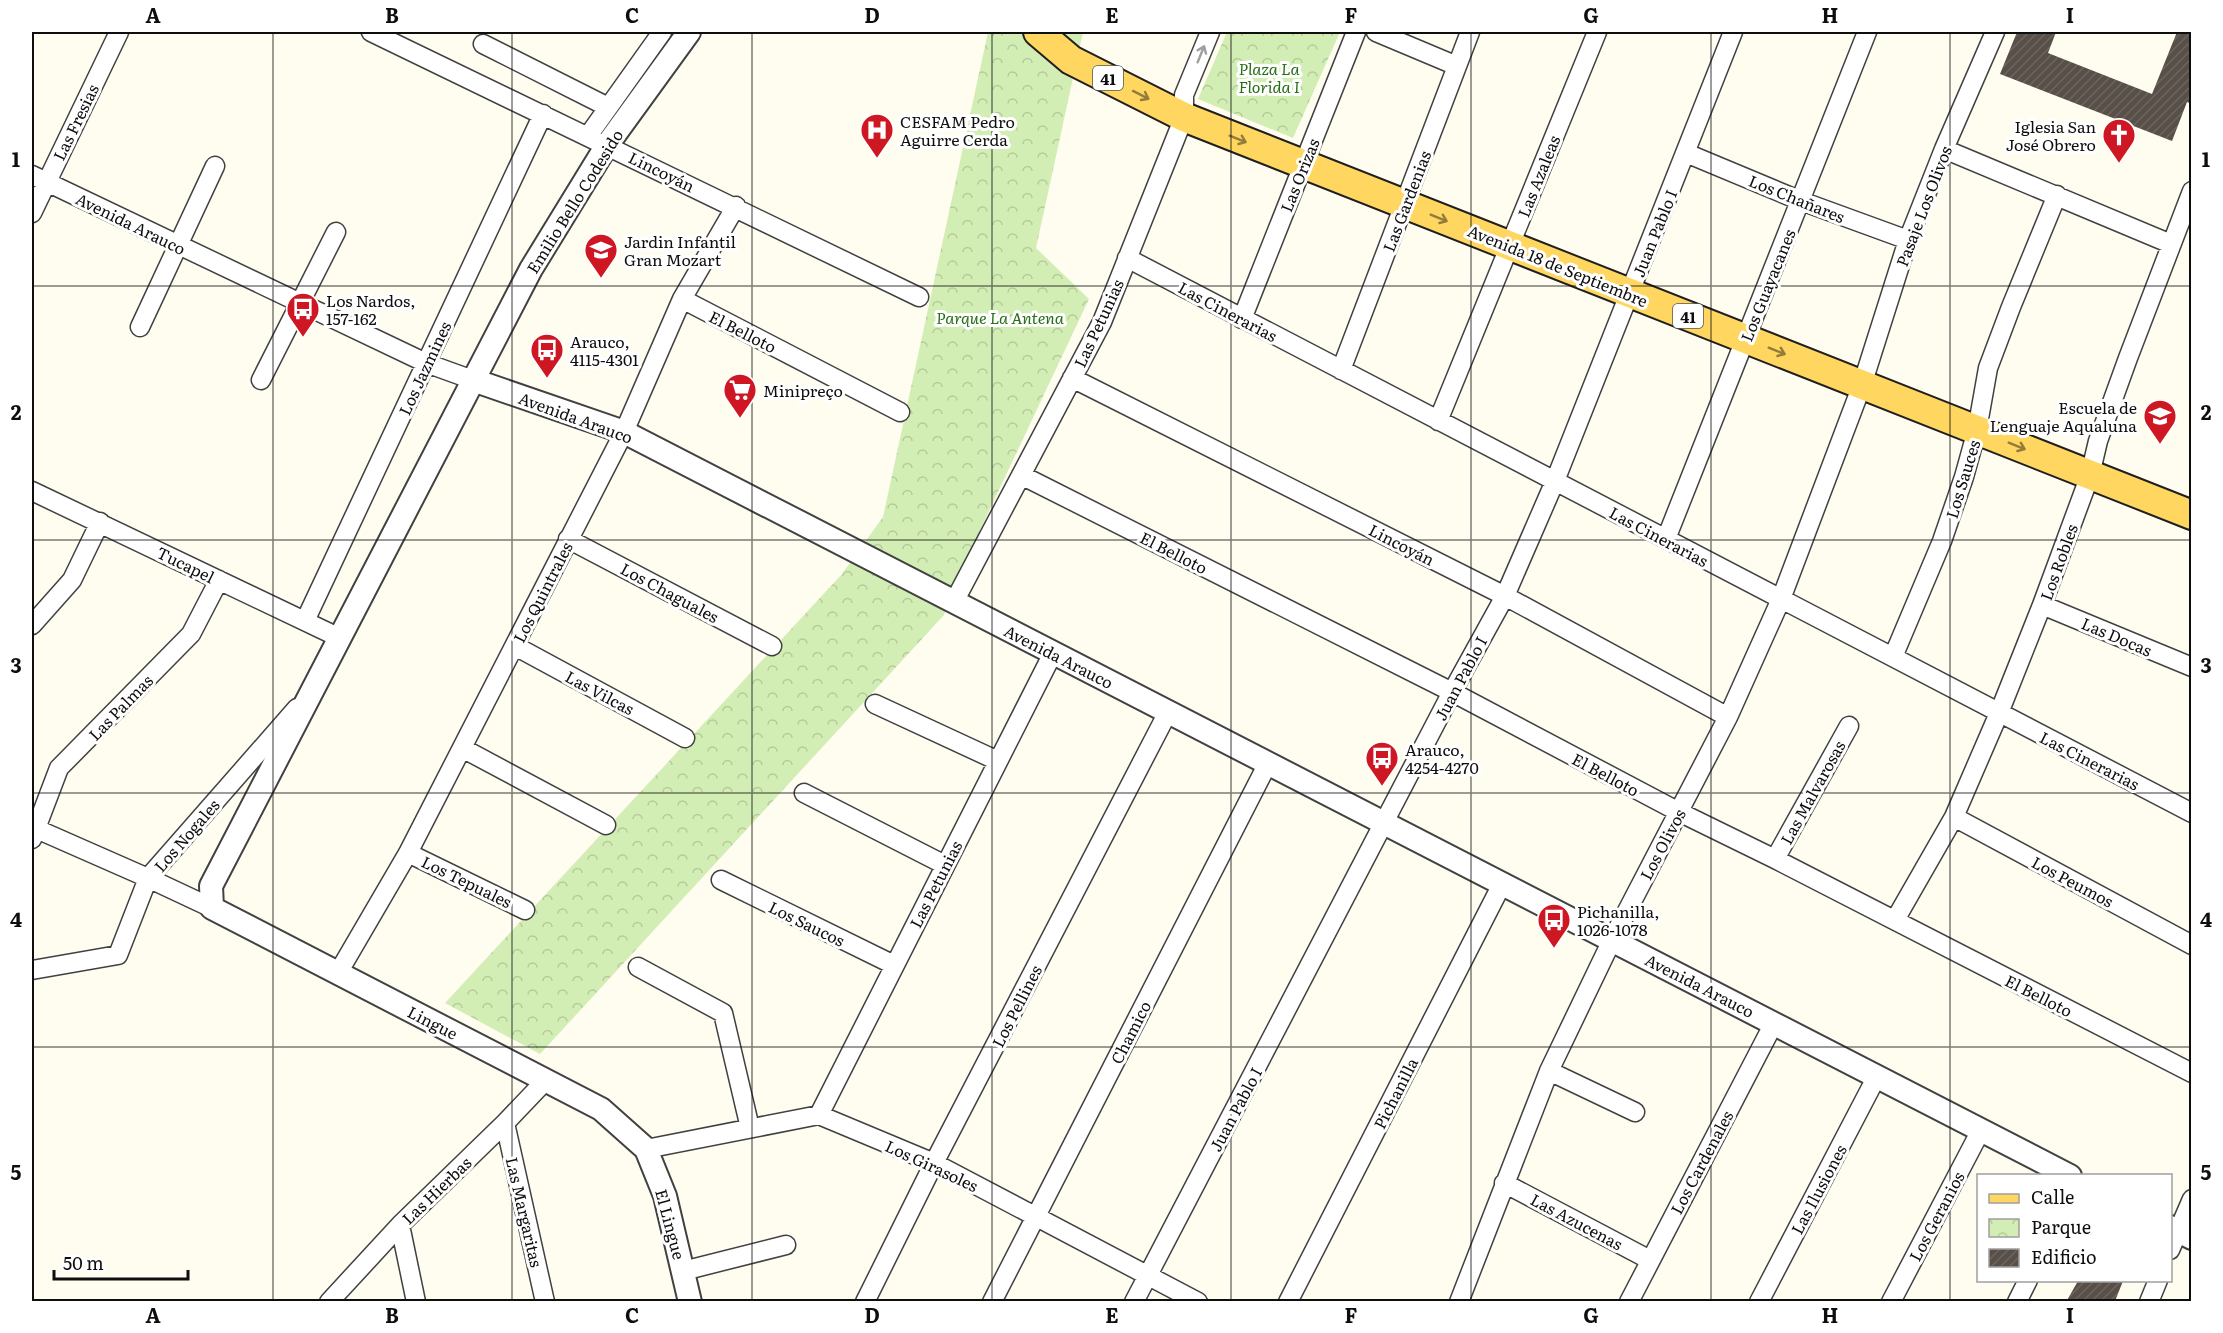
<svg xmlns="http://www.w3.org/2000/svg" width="2223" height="1333" viewBox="0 0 2223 1333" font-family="Literata,serif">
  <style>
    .park { fill: url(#park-crowns) }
    .building { fill: url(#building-hatch) }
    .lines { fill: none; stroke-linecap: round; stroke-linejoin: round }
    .minor-casing { stroke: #414141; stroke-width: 21 }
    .tertiary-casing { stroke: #414141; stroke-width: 26 }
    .primary-casing { stroke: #1f1f1f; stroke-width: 32 }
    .minor { stroke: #fff; stroke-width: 18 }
    .tertiary { stroke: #fff; stroke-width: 22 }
    .primary { stroke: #ffd660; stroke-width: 28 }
    .oneway { stroke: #9f9f9f }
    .oneway2 { stroke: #937c3b }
    .grid { fill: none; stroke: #0e0e0e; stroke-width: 1.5; stroke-opacity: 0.55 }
    .labels { text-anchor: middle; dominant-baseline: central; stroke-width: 6; stroke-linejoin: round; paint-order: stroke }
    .shield { fill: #fff; stroke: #565656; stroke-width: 1.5 }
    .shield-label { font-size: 15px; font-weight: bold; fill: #0e0e0e }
    .park-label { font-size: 16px; font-style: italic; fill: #2a6e17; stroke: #fff }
    .poi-label { font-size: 16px; fill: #0e0e0e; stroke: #fff; text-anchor: start }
    .street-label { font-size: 16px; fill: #0e0e0e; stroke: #fff }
    .neatline { fill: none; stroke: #0e0e0e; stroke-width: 2 }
    .grid-label { font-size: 20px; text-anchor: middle; font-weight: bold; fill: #0e0e0e }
  </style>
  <defs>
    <pattern id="park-crowns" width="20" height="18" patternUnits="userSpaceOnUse" patternTransform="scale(1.5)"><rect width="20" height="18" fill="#d3eeb4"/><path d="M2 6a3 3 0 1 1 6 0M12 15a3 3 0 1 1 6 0" fill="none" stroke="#b4cb9a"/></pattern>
    <pattern id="building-hatch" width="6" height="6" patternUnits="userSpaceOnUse" patternTransform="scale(1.5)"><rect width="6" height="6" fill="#584f49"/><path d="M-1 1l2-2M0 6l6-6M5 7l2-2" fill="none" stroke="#6b645f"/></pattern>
  </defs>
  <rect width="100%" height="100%" fill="#fffcf0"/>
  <!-- park -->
  <path class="park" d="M 988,32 L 1083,32 L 1036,248 L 1089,299 L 964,564 L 944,615 L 540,1054 L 445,1003 L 842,574 L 883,517 Z
    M 1227,32 L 1340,32 L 1293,138 L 1198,99 Z"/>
  <!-- building -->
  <path class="building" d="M 2017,32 L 2056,32 L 2048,53 L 2152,94 L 2177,32 L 2192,32 L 2192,104 L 2187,102 L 2172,141 L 2000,74 Z
    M 2078,1281 L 2123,1281 L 2115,1301 L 2066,1302 Z"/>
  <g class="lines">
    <!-- minor casing -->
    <g class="minor-casing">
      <path id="minor" d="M 371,32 L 919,297
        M 1376,32 L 1457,66
        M 483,44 L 608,107
        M 588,136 L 662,32
        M 1944,149 L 2171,244
        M 1686,153 L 1801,201 L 1908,240
        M 32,175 L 426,363 L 473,380
        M 32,213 L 119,32
        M 1127,258 L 2192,813
        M 682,299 L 900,412
        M 1242,319 L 1356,32
        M 140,327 L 215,166
        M 1341,370 L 1470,32
        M 1072,378 L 1505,596 L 1728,717
        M 261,380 L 336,232
        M 1438,421 L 1597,32
        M 1021,475 L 1452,692 L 1679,812 L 1775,859 L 2192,1073
        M 32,491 L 340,638
        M 568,539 L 772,646
        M 1666,539 L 1867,32
        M 954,602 L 1102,322 L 1184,117 L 1184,95 L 1210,32
        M 2042,605 L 2192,667
        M 305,621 L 543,114
        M 32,625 L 72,580 L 100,522
        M 515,646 L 685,738
        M 1893,657 L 1942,541 L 1964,477 L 1977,430 L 1988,368 L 2011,307 L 2057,195
        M 875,704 L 998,761
        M 462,748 L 606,825
        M 804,793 L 945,865
        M 1954,817 L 2192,945
        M 32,827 L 148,878 L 212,908
        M 32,839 L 59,768 L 191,634 L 219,580
        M 408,853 L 525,910
        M 1775,859 L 1849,726
        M 721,880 L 894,965
        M 1895,920 L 1954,817 L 1999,713 L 2042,605 L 2090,475 L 2098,441 L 2128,358 L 2192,191
        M 638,967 L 723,1013 L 750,1128
        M 32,970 L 118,955 L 148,878 L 297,708
        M 338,973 L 408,853 L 624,432 L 682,299 L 736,206
        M 1549,1071 L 1635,1112
        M 819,1115 L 1053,653
        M 505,1123 L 545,1302
        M 646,1149 L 819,1115 L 934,1163 L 1198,1302
        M 1504,1183 L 1650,1260
        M 400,1225 L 416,1302
        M 2170,1250 L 2192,1199
        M 683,1271 L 786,1245
        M 329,1302 L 400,1225 L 505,1123 L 546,1080
        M 865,1302 L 934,1163 L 1168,712
        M 992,1302 L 1268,763
        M 1134,1302 L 1452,692 L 1505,596 L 1555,481 L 1733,32
        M 1288,1302 L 1502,884
        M 1459,1302 L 1549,1071 L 1612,940 L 1728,717 L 1781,599 L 1862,385 L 1908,240 L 1944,149 L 1995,32
        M 1629,1302 L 1774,1023
        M 1759,1302 L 1877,1076
        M 1891,1302 L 1981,1130
        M 2017,1302 L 2028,1280
        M 2149,1302 L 2158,1280"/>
    </g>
    <!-- tertiary casing -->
    <g class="tertiary-casing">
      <path id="tertiary" d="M 689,32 L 607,145 L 531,269 L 211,886 L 212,908 L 601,1109 L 646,1149 L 665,1196 L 690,1302
        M 473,380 L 624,432 L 2070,1176
        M 2170,1227 L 2192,1238"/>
    </g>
    <!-- primary casing -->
    <g class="primary-casing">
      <path id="primary" d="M 1038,32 L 1071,60 L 1184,117 L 2192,515"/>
    </g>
    <!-- minor -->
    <use href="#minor" class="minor"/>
    <!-- tertiary -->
    <use href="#tertiary" class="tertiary"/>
    <!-- primary -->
    <use href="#primary" class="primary"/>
  </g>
  <!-- one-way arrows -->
  <defs><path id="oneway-shaft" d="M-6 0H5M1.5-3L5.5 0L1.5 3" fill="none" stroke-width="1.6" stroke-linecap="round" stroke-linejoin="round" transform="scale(1.5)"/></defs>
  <use class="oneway" href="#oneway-shaft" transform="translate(1201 54) rotate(-68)"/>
  <g class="oneway2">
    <use href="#oneway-shaft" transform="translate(1141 95) rotate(27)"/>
    <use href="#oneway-shaft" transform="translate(1238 139) rotate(22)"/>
    <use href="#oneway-shaft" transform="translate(1439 218) rotate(22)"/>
    <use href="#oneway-shaft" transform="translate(1777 351) rotate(22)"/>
    <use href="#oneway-shaft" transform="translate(2017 446) rotate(22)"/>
  </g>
  <!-- grid -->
  <path class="grid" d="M 273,32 L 273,1302M 512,32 L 512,1302M 752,32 L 752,1302M 992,32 L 992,1302M 1231,32 L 1231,1302M 1471,32 L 1471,1302M 1711,32 L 1711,1302M 1950,32 L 1950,1302M 32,286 L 2192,286M 32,540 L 2192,540M 32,793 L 2192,793M 32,1047 L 2192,1047"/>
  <!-- icons -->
  <defs>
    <g id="hospital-pin" transform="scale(1.725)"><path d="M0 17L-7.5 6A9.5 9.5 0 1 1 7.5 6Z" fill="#ce1722" stroke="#fff"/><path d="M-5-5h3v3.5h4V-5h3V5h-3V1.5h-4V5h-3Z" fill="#fff"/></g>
    <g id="church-pin" transform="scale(1.725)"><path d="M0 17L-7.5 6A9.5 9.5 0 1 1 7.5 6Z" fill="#ce1722" stroke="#fff"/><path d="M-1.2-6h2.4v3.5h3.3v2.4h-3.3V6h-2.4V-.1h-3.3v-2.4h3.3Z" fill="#fff"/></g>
    <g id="school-pin" transform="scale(1.725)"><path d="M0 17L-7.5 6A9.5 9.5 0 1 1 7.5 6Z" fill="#ce1722" stroke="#fff"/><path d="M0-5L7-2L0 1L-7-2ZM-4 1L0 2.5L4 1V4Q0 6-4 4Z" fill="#fff"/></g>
    <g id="bus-pin" transform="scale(1.725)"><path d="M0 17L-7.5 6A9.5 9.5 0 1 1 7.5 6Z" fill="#ce1722" stroke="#fff"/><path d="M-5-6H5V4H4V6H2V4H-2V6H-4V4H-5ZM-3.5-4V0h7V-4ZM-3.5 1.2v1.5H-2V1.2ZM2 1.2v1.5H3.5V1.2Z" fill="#fff"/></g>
    <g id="supermarket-pin" transform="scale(1.725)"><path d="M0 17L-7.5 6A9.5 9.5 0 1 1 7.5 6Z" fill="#ce1722" stroke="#fff"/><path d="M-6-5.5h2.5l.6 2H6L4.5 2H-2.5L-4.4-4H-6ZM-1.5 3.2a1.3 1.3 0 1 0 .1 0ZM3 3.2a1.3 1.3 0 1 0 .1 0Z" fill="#fff"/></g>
  </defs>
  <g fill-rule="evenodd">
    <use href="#hospital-pin" x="877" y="130"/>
    <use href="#church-pin" x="2119" y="135"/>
    <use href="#school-pin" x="601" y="250"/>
    <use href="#bus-pin" x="303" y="309"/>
    <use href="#bus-pin" x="547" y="350"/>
    <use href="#supermarket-pin" x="740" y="390"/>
    <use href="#school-pin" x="2160" y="416"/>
    <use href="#bus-pin" x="1382" y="758"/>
    <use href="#bus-pin" x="1554" y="920"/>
  </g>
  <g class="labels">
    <!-- shield labels -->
    <g class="shield">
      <rect x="1093" y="66" width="30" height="24" rx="4.5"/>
      <rect x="1673" y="304" width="30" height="24" rx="4.5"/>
    </g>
    <g class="shield-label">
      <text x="1108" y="78">41</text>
      <text x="1688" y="316">41</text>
    </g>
    <!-- park labels -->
    <g class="park-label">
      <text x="1269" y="68">Plaza La<tspan x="1269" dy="18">Florida I</tspan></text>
      <text x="1000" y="317">Parque La Antena</text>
    </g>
    <!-- poi labels -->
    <g class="poi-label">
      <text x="900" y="121">CESFAM Pedro<tspan x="900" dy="18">Aguirre Cerda</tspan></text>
      <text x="2096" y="126" text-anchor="end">Iglesia San<tspan x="2096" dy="18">José Obrero</tspan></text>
      <text x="624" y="241">Jardin Infantil<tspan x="624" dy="18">Gran Mozart</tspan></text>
      <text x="326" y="300">Los Nardos,<tspan x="326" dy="18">157-162</tspan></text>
      <text x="570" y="341">Arauco,<tspan x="570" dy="18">4115-4301</tspan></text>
      <text x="763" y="390">Minipreço</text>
      <text x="2137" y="407" text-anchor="end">Escuela de<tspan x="2137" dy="18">Lenguaje Aqualuna</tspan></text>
      <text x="1405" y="749">Arauco,<tspan x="1405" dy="18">4254-4270</tspan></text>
      <text x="1577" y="911">Pichanilla,<tspan x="1577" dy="18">1026-1078</tspan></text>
    </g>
    <!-- street labels -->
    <g class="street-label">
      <text transform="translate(75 122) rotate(-64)">Las Fresias</text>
      <text transform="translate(662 171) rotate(26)">Lincoyán</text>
      <text transform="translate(1299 175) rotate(-68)">Las Orizas</text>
      <text transform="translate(1538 176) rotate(-68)">Las Azaleas</text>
      <text transform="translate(1797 198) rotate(22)">Los Chañares</text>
      <text transform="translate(574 201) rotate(-58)">Emilio Bello Codesido</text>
      <text transform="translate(1406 201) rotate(-69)">Las Gardenias</text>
      <text transform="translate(1923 206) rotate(-69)">Pasaje Los Olivos</text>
      <text transform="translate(131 223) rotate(26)">Avenida Arauco</text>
      <text transform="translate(1654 233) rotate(-68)">Juan Pablo I</text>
      <text transform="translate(1558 265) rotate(22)">Avenida 18 de Septiembre</text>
      <text transform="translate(1767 285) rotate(-68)">Los Guayacanes</text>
      <text transform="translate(1228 311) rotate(28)">Las Cinerarias</text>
      <text transform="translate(1098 323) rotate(-65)">Las Petunias</text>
      <text transform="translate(743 331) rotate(27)">El Belloto</text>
      <text transform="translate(424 368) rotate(-65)">Los Jazmines</text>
      <text transform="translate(576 417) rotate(20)">Avenida Arauco</text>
      <text transform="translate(1962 479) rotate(-73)">Los Sauces</text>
      <text transform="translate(1659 536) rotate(28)">Las Cinerarias</text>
      <text transform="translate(1402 544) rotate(27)">Lincoyán</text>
      <text transform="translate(1174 552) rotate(27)">El Belloto</text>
      <text transform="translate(2058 562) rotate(-70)">Los Robles</text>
      <text transform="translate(186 564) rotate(26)">Tucapel</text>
      <text transform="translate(542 592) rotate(-63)">Los Quintrales</text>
      <text transform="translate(670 592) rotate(28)">Los Chaguales</text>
      <text transform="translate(2117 636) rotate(23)">Las Docas</text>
      <text transform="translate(1059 656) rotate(27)">Avenida Arauco</text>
      <text transform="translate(1460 678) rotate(-62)">Juan Pablo I</text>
      <text transform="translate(600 692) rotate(28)">Las Vilcas</text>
      <text transform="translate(120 707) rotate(-46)">Las Palmas</text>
      <text transform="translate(2090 760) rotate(27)">Las Cinerarias</text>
      <text transform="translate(1606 774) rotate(28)">El Belloto</text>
      <text transform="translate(1812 792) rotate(-61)">Las Malvarosas</text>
      <text transform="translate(186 835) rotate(-49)">Los Nogales</text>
      <text transform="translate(1662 844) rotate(-62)">Los Olivos</text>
      <text transform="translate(467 881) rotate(26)">Los Tepuales</text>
      <text transform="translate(2073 881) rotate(28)">Los Peumos</text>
      <text transform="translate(935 884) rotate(-63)">Las Petunias</text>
      <text transform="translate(807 923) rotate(26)">Los Saucos</text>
      <text transform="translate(1700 985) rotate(27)">Avenida Arauco</text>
      <text transform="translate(2039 995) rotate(27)">El Belloto</text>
      <text transform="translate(1016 1006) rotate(-63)">Los Pellines</text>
      <text transform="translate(433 1022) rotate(27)">Lingue</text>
      <text transform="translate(1130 1032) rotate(-63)">Chamico</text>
      <text transform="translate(1395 1093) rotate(-63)">Pichanilla</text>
      <text transform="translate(1235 1109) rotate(-62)">Juan Pablo I</text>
      <text transform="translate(1701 1162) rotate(-62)">Los Cardenales</text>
      <text transform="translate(932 1165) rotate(25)">Los Girasoles</text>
      <text transform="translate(1818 1189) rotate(-62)">Las Ilusiones</text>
      <text transform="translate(436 1190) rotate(-44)">Las Hierbas</text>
      <text transform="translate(525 1212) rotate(77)">Las Margaritas</text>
      <text transform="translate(1936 1216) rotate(-62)">Los Geranios</text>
      <text transform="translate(1577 1221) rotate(28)">Las Azucenas</text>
      <text transform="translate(671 1224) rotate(75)">El Lingue</text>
    </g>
  </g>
  <!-- border -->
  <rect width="2223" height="1333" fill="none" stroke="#ffffff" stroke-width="66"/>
  <!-- legend -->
  <rect x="1977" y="1174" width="195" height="108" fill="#ffffff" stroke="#9f9f9f" stroke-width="1.5"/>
  <rect x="1989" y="1194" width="30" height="9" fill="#ffd660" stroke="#9f9f9f" stroke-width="1.5"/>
  <text x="2031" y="1204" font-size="18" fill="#0e0e0e">Calle</text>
  <rect x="1989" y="1219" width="30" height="18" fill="url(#park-crowns)" stroke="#9f9f9f" stroke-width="1.5"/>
  <text x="2031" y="1234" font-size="18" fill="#0e0e0e">Parque</text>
  <rect x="1989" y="1249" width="30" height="18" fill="url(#building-hatch)" stroke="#9f9f9f" stroke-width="1.5"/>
  <text x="2031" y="1264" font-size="18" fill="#0e0e0e">Edificio</text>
  <!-- scale -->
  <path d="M54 1270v9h134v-9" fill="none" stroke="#0e0e0e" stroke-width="3"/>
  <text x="63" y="1270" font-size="18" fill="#0e0e0e" stroke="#ffffff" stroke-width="4.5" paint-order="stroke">50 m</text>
  <rect x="33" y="33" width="2157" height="1267" class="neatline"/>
  <g class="grid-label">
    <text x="153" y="23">A</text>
    <text x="392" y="23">B</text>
    <text x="632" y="23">C</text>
    <text x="872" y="23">D</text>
    <text x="1112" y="23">E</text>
    <text x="1351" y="23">F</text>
    <text x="1591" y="23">G</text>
    <text x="1830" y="23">H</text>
    <text x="2070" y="23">I</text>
    <text x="16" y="167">1</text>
    <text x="2206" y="167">1</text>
    <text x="16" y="420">2</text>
    <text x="2206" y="420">2</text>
    <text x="16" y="673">3</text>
    <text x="2206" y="673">3</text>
    <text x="16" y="927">4</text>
    <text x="2206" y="927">4</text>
    <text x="16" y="1180">5</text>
    <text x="2206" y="1180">5</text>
    <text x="153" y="1323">A</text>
    <text x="392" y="1323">B</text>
    <text x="632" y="1323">C</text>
    <text x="872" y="1323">D</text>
    <text x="1112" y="1323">E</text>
    <text x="1351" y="1323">F</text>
    <text x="1591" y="1323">G</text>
    <text x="1830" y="1323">H</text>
    <text x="2070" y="1323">I</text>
  </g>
</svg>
